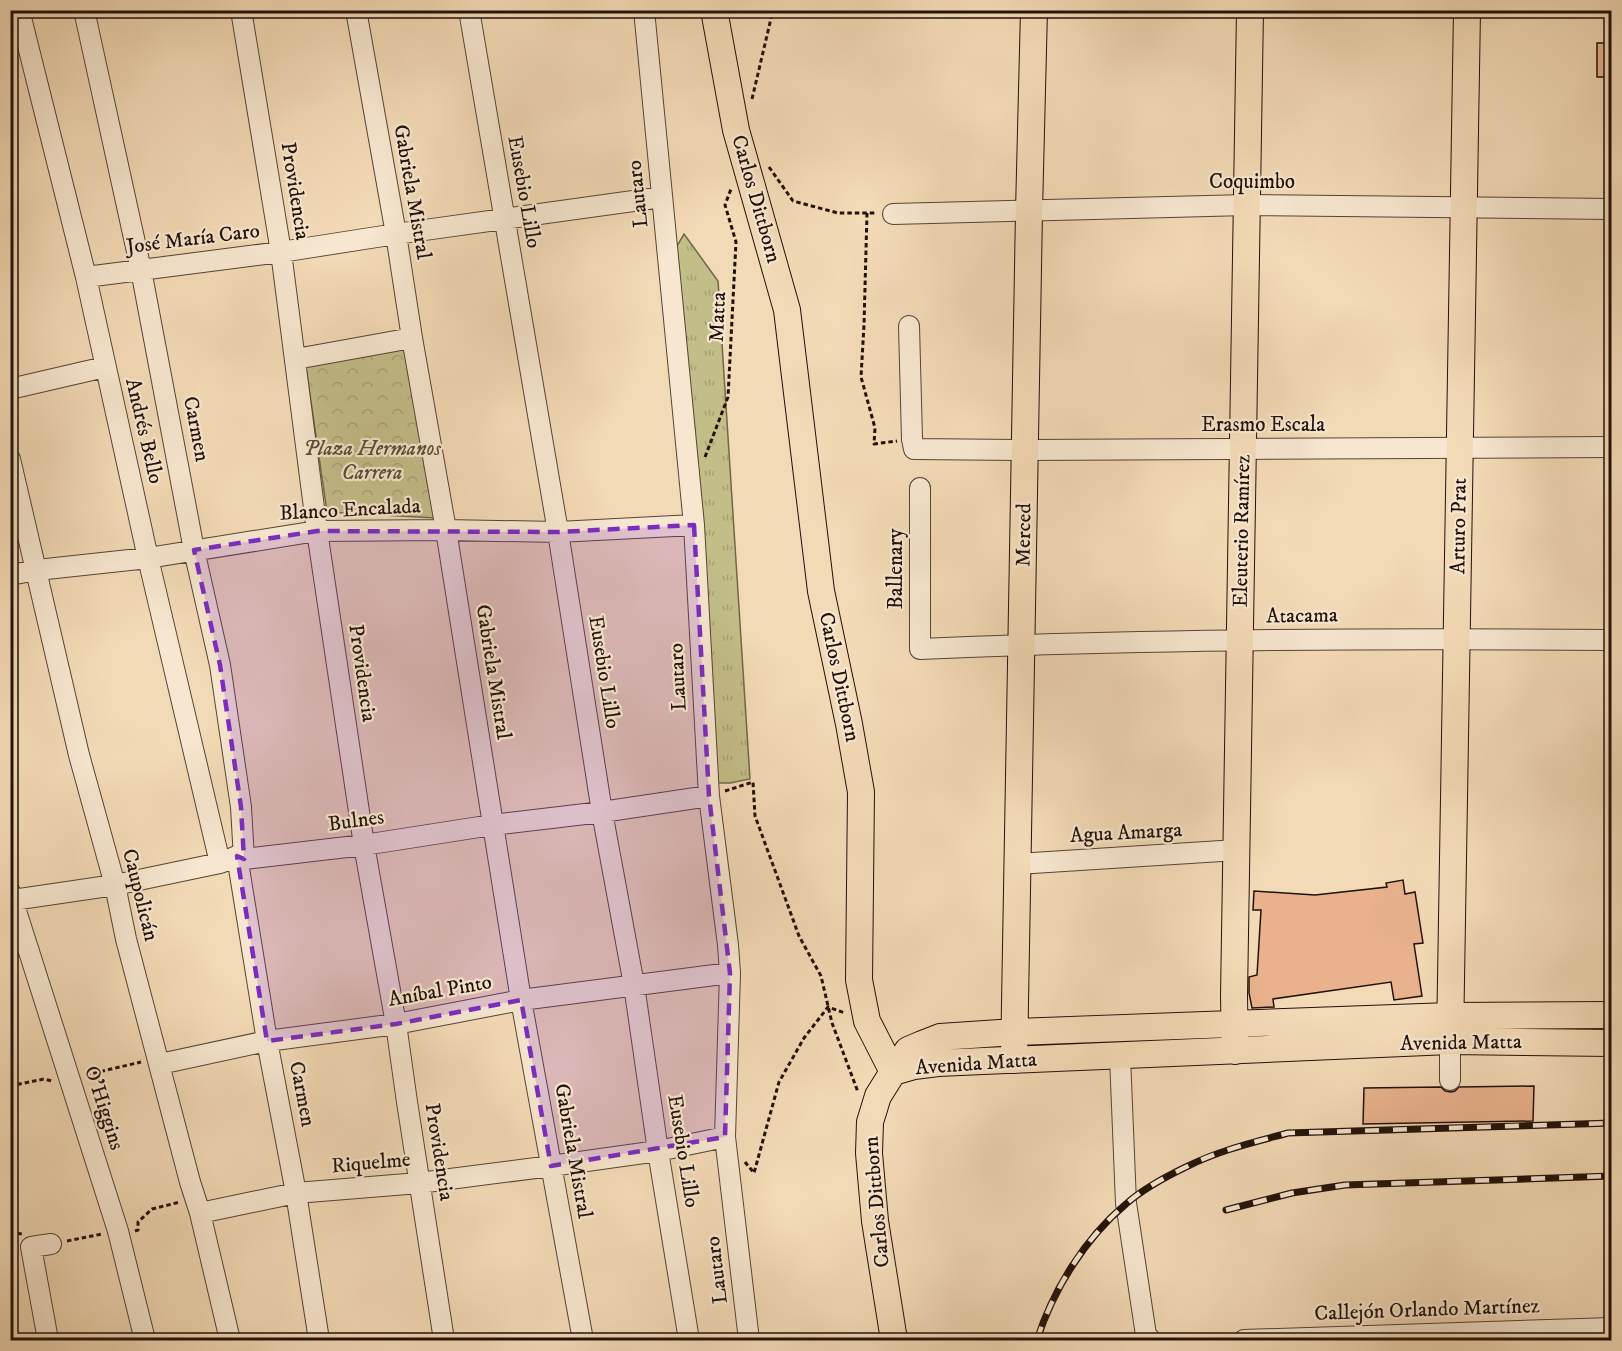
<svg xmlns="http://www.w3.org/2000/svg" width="1622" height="1351" viewBox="0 0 1622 1351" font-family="'IM FELL DW Pica',serif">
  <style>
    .grass { fill: url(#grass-tufts); stroke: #726749; stroke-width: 1.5 }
    .forest { fill: url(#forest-crowns); stroke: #726749; stroke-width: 1.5 }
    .building { fill: #e9b28d; stroke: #22110a; stroke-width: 1.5 }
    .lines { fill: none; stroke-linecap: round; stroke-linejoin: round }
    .minor-casing { stroke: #564335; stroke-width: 22 }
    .major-casing { stroke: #22110a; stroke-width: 28 }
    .path { stroke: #22110a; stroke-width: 3; stroke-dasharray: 4.5 3; stroke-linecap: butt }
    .minor { stroke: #f7e7d0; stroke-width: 20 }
    .major { stroke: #f3dab6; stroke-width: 26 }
    .rail-casing { stroke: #22110a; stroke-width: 7 }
    .rail { stroke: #f7e7d0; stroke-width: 4.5; stroke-dasharray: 14; stroke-linecap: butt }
    .marked { fill: #7b2cbf; fill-opacity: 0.2; stroke: #7b2cbf; stroke-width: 4.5; stroke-dasharray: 12 8; stroke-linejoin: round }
    .labels { text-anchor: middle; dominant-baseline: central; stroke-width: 4.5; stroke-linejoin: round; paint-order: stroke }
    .street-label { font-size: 21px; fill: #22110a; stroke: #f7e7d0 }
    .park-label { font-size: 21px; font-style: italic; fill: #5a4d36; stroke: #f7e7d0 }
  </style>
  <defs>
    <pattern id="grass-tufts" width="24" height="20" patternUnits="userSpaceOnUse" patternTransform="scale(1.5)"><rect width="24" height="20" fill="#c3bd88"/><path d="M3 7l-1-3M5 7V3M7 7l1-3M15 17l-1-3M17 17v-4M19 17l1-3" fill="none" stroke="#a7a174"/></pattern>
    <pattern id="forest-crowns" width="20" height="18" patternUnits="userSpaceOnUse" patternTransform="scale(1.5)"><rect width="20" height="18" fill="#c3bd88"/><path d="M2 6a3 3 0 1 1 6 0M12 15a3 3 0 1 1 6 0" fill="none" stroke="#a7a174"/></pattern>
  </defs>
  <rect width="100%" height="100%" fill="#f3dab6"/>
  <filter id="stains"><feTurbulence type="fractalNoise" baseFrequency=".00333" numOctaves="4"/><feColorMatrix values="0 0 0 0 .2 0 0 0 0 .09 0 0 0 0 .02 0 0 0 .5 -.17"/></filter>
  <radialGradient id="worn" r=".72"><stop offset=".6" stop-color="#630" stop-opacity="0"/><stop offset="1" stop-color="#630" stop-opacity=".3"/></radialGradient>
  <!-- grass -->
  <path class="grass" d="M 684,234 L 718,281 L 750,779 L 730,783 L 718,783 L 703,536 L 674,251 Z"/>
  <!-- forest -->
  <path class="forest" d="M 407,348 L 435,518 L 327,512 L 306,367 Z"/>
  <!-- building -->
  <path class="building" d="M 1597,43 L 1611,43 L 1611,77 L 1597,77 Z
    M 1403,880 L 1405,894 L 1415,892 L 1423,943 L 1414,944 L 1422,996 L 1394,1000 L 1391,982 L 1273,999 L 1274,1007 L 1252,1008 L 1249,993 L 1249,977 L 1257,975 L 1261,910 L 1253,910 L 1254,891 L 1315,895 L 1387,887 L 1386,883 Z
    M 1534,1086 L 1533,1121 L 1363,1124 L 1364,1088 L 1441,1087 L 1445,1091 L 1451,1092 L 1455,1091 L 1459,1087 Z"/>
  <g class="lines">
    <!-- minor casing -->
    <g class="minor-casing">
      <path id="minor" d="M 19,10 L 86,277 L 148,558 L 220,863
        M 84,10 L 141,270 L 194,550 L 220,665 L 241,807 L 244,859
        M 241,10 L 281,252 L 317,531 L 364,845 L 396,1024 L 407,1102 L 444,1340
        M 356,10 L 396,234 L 412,338 L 446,530 L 521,1000 L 583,1340
        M 469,10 L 558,532 L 602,812 L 634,985 L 658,1151 L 689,1340
        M 644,10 L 694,525 L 709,796 L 728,945 L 730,973 L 725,1137 L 749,1340
        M 893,214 L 1247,205 L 1612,209
        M 86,277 L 281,252 L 396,234 L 662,197
        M 909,326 L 912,439 L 914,449 L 1026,450 L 1612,447
        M 296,359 L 412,338
        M 10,389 L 105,367
        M 10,459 L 79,755 L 115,885 L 126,939 L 190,1182 L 200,1213 L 230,1340
        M 920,488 L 920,649 C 1151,639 1381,638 1612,640
        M 10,575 L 37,570 L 148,558 L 317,531 L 446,530 L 558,532 L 694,525
        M 237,856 L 267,1041 L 296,1193 L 319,1340
        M 1017,864 L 1237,850
        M 10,892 L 118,1231 L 145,1340
        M 13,900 L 115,885 L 220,863 L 237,856 L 244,859 L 364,845 L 492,825 L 602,812 L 709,796
        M 1120,1057 L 1126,1203 L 1146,1335 L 1151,1340
        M 160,1064 L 267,1041 L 396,1024 L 521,1000 L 730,973
        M 1450,1080 L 1450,1041
        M 200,1213 L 296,1193 L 419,1183 L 551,1166 L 658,1151 L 725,1137
        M 48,1340 L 31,1247 L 51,1244
        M 1244,1340 L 1612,1328"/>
    </g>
    <!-- major casing -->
    <g class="major-casing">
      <path id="major" d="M 714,10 L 736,130 L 787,310 L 821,591 L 849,724 L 861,792 L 859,980 L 867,1021 L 893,1072
        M 1450,1041 L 1467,10
        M 1235,1051 L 1234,996 L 1250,10
        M 1014,1060 L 1029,211 L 1034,10
        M 893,1072 L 914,1066 L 938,1063 L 1450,1041 L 1612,1043
        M 894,1340 L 875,1221 L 869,1153 L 870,1122 L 878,1096 L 893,1072 L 908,1050 L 922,1044 L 940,1037 L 1015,1032 L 1450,1016 L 1612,1015"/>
    </g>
    <!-- path -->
    <path class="path" d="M 752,99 L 773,10
      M 769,167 L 793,201 L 838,213 L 876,213
      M 867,213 L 864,325 L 861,377 L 875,428 L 874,444 L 897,441
      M 705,457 L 728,397 L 736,242 L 725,205 L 731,189
      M 725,791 L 753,782 L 755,816 L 799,936 L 821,976 L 832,1023 L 858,1092
      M 86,1075 L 141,1062
      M 10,1086 L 44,1079 L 52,1081
      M 745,1162 L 754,1173 L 779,1082 L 804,1038 L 828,1007 L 845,1013
      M 135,1231 L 138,1230 L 138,1222 L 152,1209 L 180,1202
      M 10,1232 L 22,1234
      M 67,1241 L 102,1234"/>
    <!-- minor -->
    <use href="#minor" class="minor"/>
    <!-- major -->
    <use href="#major" class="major"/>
    <!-- rail casing -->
    <g class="rail-casing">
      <path id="rail" d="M 1226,1210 L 1292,1193 L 1345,1185 L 1612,1176
        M 1037,1340 C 1053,1290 1085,1238 1126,1204 C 1144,1188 1167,1176 1188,1166 C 1220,1150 1255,1142 1288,1133 L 1612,1123"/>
    </g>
    <!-- rail -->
    <use href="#rail" class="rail"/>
  </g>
  <!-- marked area -->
  <path class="marked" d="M 694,525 L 709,796 L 730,973 L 725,1137 L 551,1166 L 521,1000 L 396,1024 L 267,1041 L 237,856 L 244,859 L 241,807 L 220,665 L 194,550 L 317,531 L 558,532 Z"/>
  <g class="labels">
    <!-- street labels -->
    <g class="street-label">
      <text x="1252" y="182">Coquimbo</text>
      <text transform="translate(295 191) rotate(81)">Providencia</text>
      <text transform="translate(412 192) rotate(80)">Gabriela Mistral</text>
      <text transform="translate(524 192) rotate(80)">Eusebio Lillo</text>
      <text transform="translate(638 194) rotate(-96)">Lautaro</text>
      <text transform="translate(756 199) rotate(74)">Carlos Dittborn</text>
      <text transform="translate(193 239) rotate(-7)">José María Caro</text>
      <text transform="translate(718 317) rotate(-87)">Matta</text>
      <text x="1263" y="425">Erasmo Escala</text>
      <text transform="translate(196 429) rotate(79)">Carmen</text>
      <text transform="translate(144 431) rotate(77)">Andrés Bello</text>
      <text transform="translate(350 510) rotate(-3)">Blanco Encalada</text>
      <text transform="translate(1459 526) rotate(-89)">Arturo Prat</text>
      <text transform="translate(1242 531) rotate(-89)">Eleuterio Ramírez</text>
      <text transform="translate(1024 535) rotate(-89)">Merced</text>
      <text transform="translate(896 569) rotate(-90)">Ballenary</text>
      <text transform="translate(1302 616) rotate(-1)">Atacama</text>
      <text transform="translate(493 672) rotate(81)">Gabriela Mistral</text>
      <text transform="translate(604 672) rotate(81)">Eusebio Lillo</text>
      <text transform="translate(362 673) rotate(82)">Providencia</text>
      <text transform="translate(678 677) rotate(-93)">Lautaro</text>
      <text transform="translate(839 677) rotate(78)">Carlos Dittborn</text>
      <text transform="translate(356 821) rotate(-8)">Bulnes</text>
      <text transform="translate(1126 833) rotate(-3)">Agua Amarga</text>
      <text transform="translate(140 895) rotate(76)">Caupolicán</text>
      <text transform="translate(440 991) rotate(-10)">Aníbal Pinto</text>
      <text transform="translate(1461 1043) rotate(-1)">Avenida Matta</text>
      <text transform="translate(976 1064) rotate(-4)">Avenida Matta</text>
      <text transform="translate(302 1094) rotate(79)">Carmen</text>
      <text transform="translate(104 1108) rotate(72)">O'Higgins</text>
      <text transform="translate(573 1151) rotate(80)">Gabriela Mistral</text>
      <text transform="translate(683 1151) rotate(81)">Eusebio Lillo</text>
      <text transform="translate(439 1152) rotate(81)">Providencia</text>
      <text transform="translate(371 1163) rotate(-5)">Riquelme</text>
      <text transform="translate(877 1202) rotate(-95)">Carlos Dittborn</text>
      <text transform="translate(717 1270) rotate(-97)">Lautaro</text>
      <text transform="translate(1427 1310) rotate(-2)">Callejón Orlando Martínez</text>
    </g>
    <!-- park labels -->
    <g class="park-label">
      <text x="372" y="449">Plaza Hermanos<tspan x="372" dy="24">Carrera</tspan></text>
    </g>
  </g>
  <!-- margin -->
  <rect width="1622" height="1351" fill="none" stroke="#f3dab6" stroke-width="36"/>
  <rect x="12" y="12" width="1598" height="1327" fill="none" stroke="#22110a" stroke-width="3"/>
  <rect x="18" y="18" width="1586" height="1315" fill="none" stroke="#22110a" stroke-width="1.5"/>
  <rect width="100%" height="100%" filter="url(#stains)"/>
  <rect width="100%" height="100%" fill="url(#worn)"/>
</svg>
